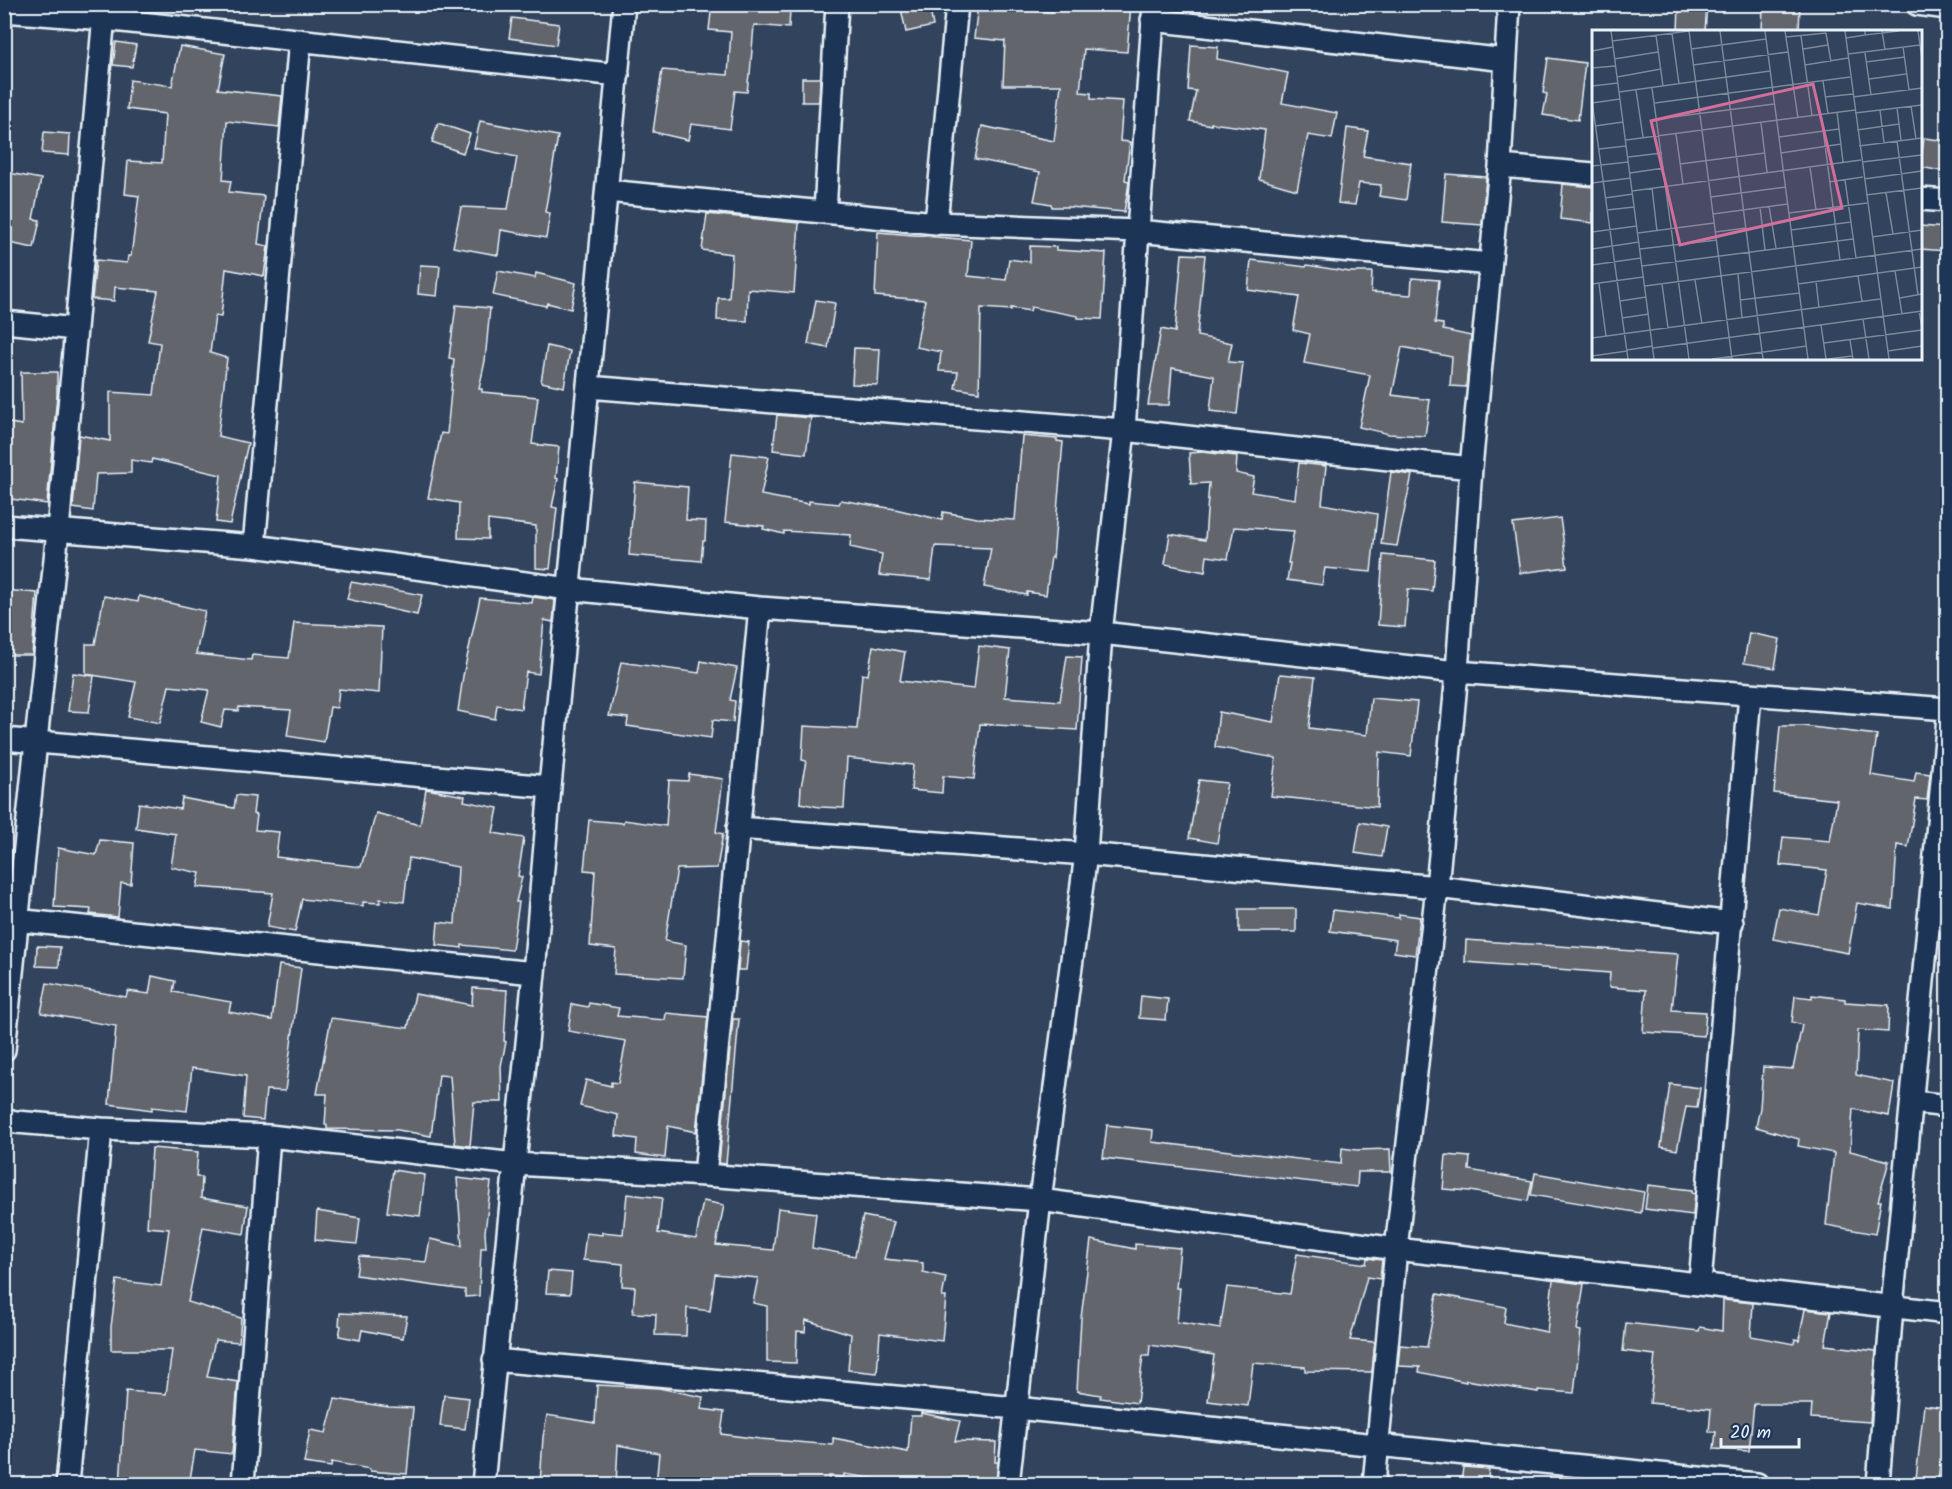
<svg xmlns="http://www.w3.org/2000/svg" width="1952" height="1489" viewBox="0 0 1952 1489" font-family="Kalam,sans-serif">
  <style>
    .building { fill: #62656c; stroke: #e8f1f8; stroke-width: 1.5 }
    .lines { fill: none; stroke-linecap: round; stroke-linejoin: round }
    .street-casing { stroke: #e8f1f8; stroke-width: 26 }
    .street { stroke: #1d3557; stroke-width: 21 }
    .inset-road { fill: none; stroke: #7b899b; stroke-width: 1.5 }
    .view { fill: #d16f9a; fill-opacity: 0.15; stroke: #d16f9a; stroke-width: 3 }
    .inset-edge { fill: none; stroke: #e8f1f8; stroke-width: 3 }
  </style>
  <rect width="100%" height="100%" fill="#32435d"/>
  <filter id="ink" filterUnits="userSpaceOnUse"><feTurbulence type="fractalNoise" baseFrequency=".0167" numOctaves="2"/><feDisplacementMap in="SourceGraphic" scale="12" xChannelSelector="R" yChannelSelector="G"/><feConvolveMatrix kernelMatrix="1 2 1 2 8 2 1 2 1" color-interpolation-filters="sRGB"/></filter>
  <g filter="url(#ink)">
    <!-- building -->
    <path class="building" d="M 712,4 L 738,4 L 790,9 L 789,28 L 754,25 L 750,74 L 749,74 L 747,92 L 735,91 L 730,129 L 691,124 L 688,140 L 653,132 L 662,70 L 728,75 L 731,32 L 709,30 Z
      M 900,4 L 929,4 L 933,26 L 906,32 Z
      M 1054,4 L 1131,4 L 1127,52 L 1084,49 L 1080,92 L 1091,93 L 1091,99 L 1123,101 L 1120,141 L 1130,142 L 1125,180 L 1129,181 L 1128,189 L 1124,212 L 1070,207 L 1052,207 L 1051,204 L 1034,201 L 1040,172 L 975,159 L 982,126 L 1054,141 L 1061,85 L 1003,85 L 1005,41 L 974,38 L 978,5 L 1052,12 Z
      M 1679,4 L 1707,4 L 1705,32 L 1678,32 Z
      M 1763,4 L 1800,4 L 1799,32 L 1762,32 Z
      M 512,18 L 559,24 L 556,45 L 509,38 Z
      M 116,42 L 136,45 L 132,67 L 113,65 Z
      M 1191,45 L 1218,47 L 1217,59 L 1288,73 L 1282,103 L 1337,113 L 1332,139 L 1308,135 L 1297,190 L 1259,179 L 1265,130 L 1211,123 L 1211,125 L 1190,121 L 1196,91 L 1188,90 Z
      M 180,46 L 225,54 L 218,89 L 282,96 L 279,127 L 227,121 L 223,180 L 231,181 L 229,192 L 264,196 L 258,244 L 268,246 L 264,276 L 226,269 L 221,317 L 215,316 L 210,353 L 227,358 L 218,436 L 248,443 L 230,524 L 216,522 L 221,475 L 152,459 L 151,463 L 131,460 L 131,473 L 96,474 L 93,511 L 73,508 L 79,435 L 110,441 L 110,392 L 154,395 L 160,343 L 148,341 L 158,291 L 115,287 L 114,301 L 92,299 L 96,260 L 127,263 L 128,256 L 131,256 L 139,196 L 125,194 L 128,161 L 162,163 L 165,114 L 127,109 L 130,80 L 172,86 Z
      M 1548,58 L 1585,63 L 1578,120 L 1543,115 L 1547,94 L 1543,93 Z
      M 802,78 L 820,78 L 819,102 L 802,102 Z
      M 480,121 L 558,136 L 545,212 L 550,213 L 546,238 L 501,230 L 498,255 L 453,247 L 461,207 L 508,209 L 517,157 L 474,148 Z
      M 438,123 L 470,134 L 463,153 L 432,142 Z
      M 1347,128 L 1368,131 L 1363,156 L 1411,163 L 1406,200 L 1379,196 L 1381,185 L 1359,183 L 1355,205 L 1338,203 Z
      M 44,132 L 70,134 L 69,155 L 42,153 Z
      M 1924,138 L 1947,141 L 1947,172 L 1920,167 Z
      M 4,172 L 41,179 L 33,219 L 40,220 L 34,248 L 4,242 Z
      M 1446,174 L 1486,177 L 1482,225 L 1442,222 Z
      M 1563,184 L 1593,187 L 1593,223 L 1560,219 Z
      M 707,214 L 799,223 L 794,293 L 748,289 L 747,321 L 717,320 L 718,298 L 729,298 L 732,254 L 702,250 Z
      M 1920,226 L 1947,228 L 1947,251 L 1920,249 Z
      M 878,232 L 971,240 L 968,276 L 1006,280 L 1009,259 L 1030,262 L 1030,246 L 1056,247 L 1056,250 L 1106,253 L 1102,319 L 1078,318 L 1078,316 L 1031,307 L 1030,311 L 1011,308 L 1011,310 L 981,308 L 979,392 L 955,388 L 958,372 L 939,371 L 941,352 L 916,347 L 925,300 L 875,296 Z
      M 1182,254 L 1205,255 L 1197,336 L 1232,343 L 1228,362 L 1243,363 L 1237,414 L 1210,411 L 1214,376 L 1172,368 L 1169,405 L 1148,405 L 1161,329 L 1175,332 Z
      M 1251,260 L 1306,267 L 1307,265 L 1350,272 L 1372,272 L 1371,292 L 1411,295 L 1412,278 L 1439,280 L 1435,323 L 1443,324 L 1443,330 L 1471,336 L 1466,387 L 1450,386 L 1452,357 L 1402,347 L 1392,395 L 1430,400 L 1425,436 L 1389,434 L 1359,427 L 1370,375 L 1304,363 L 1310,334 L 1293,330 L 1299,297 L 1248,290 Z
      M 420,265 L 440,266 L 437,296 L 418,294 Z
      M 498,271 L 535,278 L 536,273 L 576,283 L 571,309 L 547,303 L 546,306 L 493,295 Z
      M 816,300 L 835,303 L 828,348 L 808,344 Z
      M 456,305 L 490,308 L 485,361 L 479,389 L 482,389 L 482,392 L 538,397 L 532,444 L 559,447 L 556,478 L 558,479 L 552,507 L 557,508 L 550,569 L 536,568 L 536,526 L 488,520 L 488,539 L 458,538 L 459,503 L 428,498 L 441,433 L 447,434 L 454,359 L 449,358 Z
      M 547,346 L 570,351 L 564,387 L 541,382 Z
      M 854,348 L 880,349 L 878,385 L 852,384 Z
      M 21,372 L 57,372 L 57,395 L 47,504 L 4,498 L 4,422 L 22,425 Z
      M 777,415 L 811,418 L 806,454 L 773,450 Z
      M 1022,436 L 1057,439 L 1057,441 L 1063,442 L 1053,558 L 1051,557 L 1046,595 L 1027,592 L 1027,595 L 984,587 L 991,548 L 935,546 L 931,580 L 879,575 L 882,554 L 850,547 L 851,535 L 784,531 L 784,534 L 763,529 L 764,526 L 725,522 L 732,453 L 769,457 L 761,495 L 809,504 L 809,501 L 839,504 L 841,500 L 895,509 L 942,520 L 943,512 L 977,518 L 1015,520 Z
      M 1202,452 L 1237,456 L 1236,473 L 1254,477 L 1251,492 L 1295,499 L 1299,463 L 1326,466 L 1322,504 L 1377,514 L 1371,572 L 1325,568 L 1322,585 L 1287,580 L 1290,563 L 1288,563 L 1294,531 L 1234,527 L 1228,559 L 1207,556 L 1205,572 L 1165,564 L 1170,534 L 1205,540 L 1209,483 L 1191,484 L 1189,453 Z
      M 1391,472 L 1412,475 L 1397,546 L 1381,544 Z
      M 635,482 L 688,487 L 686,520 L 706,521 L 705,541 L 703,541 L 701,561 L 629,555 Z
      M 1560,518 L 1567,567 L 1520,573 L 1513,524 Z
      M 1383,555 L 1435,560 L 1432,591 L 1408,589 L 1405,627 L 1378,625 Z
      M 351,582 L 422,595 L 417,615 L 347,599 Z
      M 4,590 L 37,593 L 32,655 L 4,655 Z
      M 104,596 L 138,602 L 139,596 L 205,611 L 196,654 L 251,660 L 252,655 L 289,658 L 294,623 L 382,627 L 379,693 L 339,689 L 337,708 L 330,707 L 324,742 L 287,736 L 291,710 L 239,707 L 238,711 L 225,710 L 221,727 L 201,722 L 209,690 L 169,686 L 160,723 L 128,717 L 136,682 L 86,674 L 86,644 L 95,644 Z
      M 533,597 L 555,600 L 553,622 L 544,620 L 539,674 L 526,672 L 521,709 L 497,705 L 495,719 L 458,711 L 463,676 L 480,598 L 532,603 Z
      M 1749,633 L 1780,639 L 1775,668 L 1744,663 Z
      M 873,646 L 905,652 L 900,681 L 974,689 L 979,646 L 1010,650 L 1005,697 L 1060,701 L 1067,656 L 1082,657 L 1077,730 L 980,724 L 974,779 L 943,776 L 942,793 L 911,790 L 913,765 L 847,758 L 844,808 L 819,807 L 800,803 L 801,787 L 806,761 L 802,760 L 804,726 L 857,729 L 862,674 L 868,675 Z
      M 701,661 L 737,668 L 730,700 L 735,701 L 733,722 L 713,720 L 711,738 L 627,726 L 628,718 L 609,716 L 621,662 L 699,673 Z
      M 73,673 L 94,676 L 89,712 L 68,711 Z
      M 1280,674 L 1315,677 L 1309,728 L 1367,735 L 1371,698 L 1417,702 L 1411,756 L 1379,752 L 1377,807 L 1271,796 L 1276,758 L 1215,747 L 1219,712 L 1273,722 Z
      M 1780,726 L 1803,726 L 1877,735 L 1871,775 L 1914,782 L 1916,772 L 1930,774 L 1927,800 L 1916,799 L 1908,847 L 1897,845 L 1893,909 L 1857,903 L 1848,953 L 1773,939 L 1779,908 L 1819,915 L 1827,870 L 1780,865 L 1783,837 L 1830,841 L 1837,800 L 1774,793 Z
      M 689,774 L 723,779 L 716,832 L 723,834 L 717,868 L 677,869 L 665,941 L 686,945 L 683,978 L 614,974 L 616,949 L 590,946 L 595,871 L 584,870 L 589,820 L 623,823 L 624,820 L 666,826 L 669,780 L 688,781 Z
      M 1199,780 L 1227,783 L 1217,843 L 1189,838 Z
      M 426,789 L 465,796 L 464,801 L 498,808 L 493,833 L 524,838 L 518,876 L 522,877 L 516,902 L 519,902 L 512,950 L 462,945 L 462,948 L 436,945 L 438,922 L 455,924 L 458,867 L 409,858 L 404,902 L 380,899 L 380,903 L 363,902 L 363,906 L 302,899 L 295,932 L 267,927 L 273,893 L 197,887 L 200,873 L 171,867 L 176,834 L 136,828 L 139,803 L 180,809 L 182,798 L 234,808 L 236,795 L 255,797 L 253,814 L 257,815 L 255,830 L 279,832 L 276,857 L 361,867 L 376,813 L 420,825 Z
      M 1360,822 L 1387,827 L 1382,857 L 1355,853 Z
      M 100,840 L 134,843 L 131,884 L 121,883 L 118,917 L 90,914 L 91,909 L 54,907 L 58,848 L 96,855 Z
      M 1239,909 L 1296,909 L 1296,932 L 1239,932 Z
      M 1333,910 L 1399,918 L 1399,914 L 1420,917 L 1415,955 L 1394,952 L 1396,940 L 1330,931 Z
      M 1466,940 L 1678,954 L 1672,1010 L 1706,1012 L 1704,1036 L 1643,1032 L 1646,990 L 1609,987 L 1610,973 L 1465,962 Z
      M 740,941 L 749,942 L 746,970 L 738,970 Z
      M 37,946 L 60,947 L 59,967 L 36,966 Z
      M 279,965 L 301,968 L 285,1091 L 266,1090 L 263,1120 L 243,1118 L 246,1076 L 192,1068 L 187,1111 L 152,1107 L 152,1110 L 109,1104 L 116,1026 L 41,1013 L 47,983 L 126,997 L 128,991 L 149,994 L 152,976 L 175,981 L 173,992 L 231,1002 L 229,1012 L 272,1020 Z
      M 473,988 L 507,990 L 504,1041 L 506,1042 L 501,1066 L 502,1102 L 474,1102 L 470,1146 L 455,1144 L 450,1076 L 439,1075 L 431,1136 L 398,1130 L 327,1129 L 327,1125 L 325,1125 L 327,1094 L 317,1094 L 331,1018 L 408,1028 L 415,994 L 472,1005 Z
      M 1812,995 L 1845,999 L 1845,1002 L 1889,1005 L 1888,1032 L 1858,1030 L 1856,1075 L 1894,1083 L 1889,1116 L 1853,1109 L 1850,1151 L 1889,1161 L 1878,1201 L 1881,1201 L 1875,1234 L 1826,1225 L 1834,1153 L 1798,1146 L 1799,1139 L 1756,1127 L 1760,1108 L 1763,1067 L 1793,1069 L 1802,1025 L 1792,1022 L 1795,996 L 1812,998 Z
      M 1141,996 L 1168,999 L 1166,1020 L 1139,1018 Z
      M 589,1003 L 619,1008 L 617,1016 L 665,1020 L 666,1013 L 708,1017 L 696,1132 L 668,1126 L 665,1158 L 636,1154 L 637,1139 L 616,1136 L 618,1115 L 580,1106 L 586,1080 L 611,1086 L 611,1082 L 618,1083 L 626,1041 L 568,1031 L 572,1004 L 588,1007 Z
      M 733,1019 L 739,1019 L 726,1164 L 719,1163 Z
      M 1670,1084 L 1700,1088 L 1697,1108 L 1686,1107 L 1677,1150 L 1661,1147 Z
      M 1107,1125 L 1153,1130 L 1152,1142 L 1341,1164 L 1342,1148 L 1357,1150 L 1390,1149 L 1391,1172 L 1358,1172 L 1357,1187 L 1103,1158 Z
      M 152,1148 L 198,1152 L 196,1177 L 202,1177 L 201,1198 L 248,1206 L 244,1234 L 203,1227 L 188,1302 L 241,1318 L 239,1342 L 215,1340 L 207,1377 L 238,1382 L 232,1454 L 195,1450 L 189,1485 L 120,1485 L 126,1391 L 166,1394 L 172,1350 L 111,1350 L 111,1327 L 117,1280 L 161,1286 L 169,1229 L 147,1227 Z
      M 1446,1155 L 1470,1157 L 1469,1170 L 1532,1181 L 1528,1201 L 1470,1191 L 1443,1189 Z
      M 393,1170 L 425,1175 L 420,1216 L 387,1212 Z
      M 1535,1173 L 1644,1192 L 1641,1213 L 1531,1195 Z
      M 457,1178 L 491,1182 L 485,1232 L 486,1248 L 481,1248 L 479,1296 L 465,1297 L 465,1290 L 356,1275 L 359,1256 L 426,1262 L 430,1239 L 462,1246 Z
      M 1648,1185 L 1692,1190 L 1692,1193 L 1695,1194 L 1693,1215 L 1645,1209 Z
      M 627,1194 L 662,1198 L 658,1233 L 696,1239 L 703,1201 L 724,1205 L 716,1245 L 773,1250 L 778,1208 L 816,1213 L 812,1248 L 855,1256 L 863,1216 L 894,1222 L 884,1259 L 923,1263 L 923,1272 L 946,1277 L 942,1297 L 946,1297 L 942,1341 L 880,1333 L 877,1373 L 848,1370 L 851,1334 L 806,1320 L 805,1332 L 797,1331 L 796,1363 L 767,1362 L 767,1306 L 753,1303 L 758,1278 L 715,1274 L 710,1311 L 687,1308 L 686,1336 L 655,1335 L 656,1314 L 633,1313 L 635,1287 L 622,1286 L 623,1264 L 583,1260 L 586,1233 L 602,1235 L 602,1232 L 623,1234 Z
      M 317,1211 L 360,1218 L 357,1244 L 315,1240 Z
      M 1091,1240 L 1135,1249 L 1135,1244 L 1180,1248 L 1176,1288 L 1180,1288 L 1177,1322 L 1220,1329 L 1227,1287 L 1290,1294 L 1297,1254 L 1366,1264 L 1367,1258 L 1382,1260 L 1380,1279 L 1367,1277 L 1350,1340 L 1375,1342 L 1372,1372 L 1305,1371 L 1305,1367 L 1253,1363 L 1248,1406 L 1208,1401 L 1214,1355 L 1150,1345 L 1149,1356 L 1143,1356 L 1137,1403 L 1100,1398 L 1101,1395 L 1077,1391 L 1081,1318 Z
      M 548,1271 L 572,1273 L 570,1294 L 546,1293 Z
      M 1553,1280 L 1584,1284 L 1577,1330 L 1581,1331 L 1574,1393 L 1538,1390 L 1538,1392 L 1466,1380 L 1466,1382 L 1419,1372 L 1420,1367 L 1398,1366 L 1400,1345 L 1427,1347 L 1437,1294 L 1506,1307 L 1504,1323 L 1547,1332 Z
      M 1723,1300 L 1753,1303 L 1751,1336 L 1794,1344 L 1795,1339 L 1799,1340 L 1805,1309 L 1831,1312 L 1825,1345 L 1876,1351 L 1870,1422 L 1811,1418 L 1812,1404 L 1754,1404 L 1749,1451 L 1714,1449 L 1716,1432 L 1709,1432 L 1711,1409 L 1650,1403 L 1655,1355 L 1623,1351 L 1626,1323 L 1699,1331 L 1700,1327 L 1722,1331 Z
      M 340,1313 L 407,1316 L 403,1338 L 362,1330 L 360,1340 L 339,1336 L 341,1326 L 339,1325 Z
      M 597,1385 L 659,1388 L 703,1397 L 701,1409 L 724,1412 L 721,1434 L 760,1439 L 833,1445 L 833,1438 L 908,1452 L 911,1416 L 921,1416 L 921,1413 L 960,1421 L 955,1441 L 996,1442 L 995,1462 L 998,1462 L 996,1485 L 926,1485 L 883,1480 L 844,1474 L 844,1477 L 829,1476 L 829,1485 L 656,1485 L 659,1453 L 618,1445 L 616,1485 L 540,1485 L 543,1437 L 547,1415 L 595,1423 Z
      M 444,1395 L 469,1398 L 465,1429 L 440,1426 Z
      M 335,1399 L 389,1407 L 413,1408 L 407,1474 L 370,1471 L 370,1469 L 332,1462 L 331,1467 L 304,1463 L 310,1430 L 326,1433 Z
      M 1924,1405 L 1947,1408 L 1947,1427 L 1944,1427 L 1938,1482 L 1916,1479 Z
      M 1463,1467 L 1489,1469 L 1487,1485 L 1461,1485 Z"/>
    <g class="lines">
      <!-- street casing -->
      <g class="street-casing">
        <path id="street" d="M 1917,4 L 1948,8
          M 4,11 L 104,19 L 618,75
          M 1152,20 L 1506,60
          M 1500,166 L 1594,174
          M 607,191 L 936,223 L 1137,231 L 1490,264
          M 1920,199 L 1948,201
          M 825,212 L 837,4
          M 936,223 L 957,4
          M 4,322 L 76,329
          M 588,387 L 1124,430 L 1471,468
          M 4,526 L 254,546 L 569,589 L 760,608 L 1101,633 L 1457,672 L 1948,709
          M 254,546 L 300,40
          M 4,739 L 550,787
          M 738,828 L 1086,854 L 1437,887 L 1732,923
          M 5,919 L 534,973
          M 4,1050 L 58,530 L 105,4
          M 1913,1102 L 1948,1106
          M 4,1121 L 101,1129 L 269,1136 L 515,1164 L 705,1175 L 1040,1200 L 1396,1249 L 1948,1313
          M 705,1175 L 760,608
          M 1700,1283 L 1750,695
          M 494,1360 L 1016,1408 L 1757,1484
          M 67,1484 L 101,1129
          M 243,1484 L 269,1136
          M 483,1484 L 534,973 L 550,787 L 624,4
          M 1008,1484 L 1040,1200 L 1086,854 L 1101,633 L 1124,430 L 1154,4
          M 1374,1484 L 1396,1249 L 1437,887 L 1457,672 L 1471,468 L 1500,166 L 1509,4
          M 1878,1484 L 1892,1307 L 1948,718"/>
      </g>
      <!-- street -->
      <use href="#street" class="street"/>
    </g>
  </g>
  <!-- overview -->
  <g transform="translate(1592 30)">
    <rect width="330" height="330" fill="#32435d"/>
    <path class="inset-road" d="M 19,1 L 62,329M 97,1 L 140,329M 128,1 L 171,329M 173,1 L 216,329M 193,1 L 206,88M 253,1 L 297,329M 273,1 L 273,5 L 307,1M 290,1 L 293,20M 326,1 L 330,29M 80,3 L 87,54M 234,3 L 239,32M 64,5 L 71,56M 209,6 L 220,86M 194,7 L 234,3M 254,8 L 273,5M 20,11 L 97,1M 311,17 L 317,60M 99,19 L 174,9M 211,19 L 236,15M 0,21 L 21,17M 273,23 L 279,65M 256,24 L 328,15M 22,29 L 66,22M 274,32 L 313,27M 101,35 L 196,22M 213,35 L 256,28M 0,38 L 23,36M 25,47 L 69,39M 277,49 L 314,44M 231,51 L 236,84M 0,56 L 26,53M 60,58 L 97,329M 44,60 L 51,107M 27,62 L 178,41M 233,67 L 261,64M 261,67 L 330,58M 0,71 L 36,329M 0,73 L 28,69M 63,73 L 258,47M 319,76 L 324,109M 305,78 L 309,110M 288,80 L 292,113M 245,82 L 251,132M 263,83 L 330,75M 229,84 L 248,230M 65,89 L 182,74M 169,93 L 175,142M 3,96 L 31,92M 265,100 L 307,94M 84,104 L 91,154M 187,107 L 247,99M 34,110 L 263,80M 305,111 L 326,265M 267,116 L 330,108M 7,119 L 34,116M 189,123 L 249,114M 36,127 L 70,123M 270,132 L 330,125M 88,134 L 173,123M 0,136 L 36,132M 218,137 L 224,180M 38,143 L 72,138M 272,149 L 330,141M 253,150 L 264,228M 237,152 L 271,147M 0,153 L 39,148M 60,158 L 65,201M 40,161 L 269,130M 294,163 L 301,204M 274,165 L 330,158M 119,167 L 194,157M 13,168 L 41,164M 177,176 L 184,218M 168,177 L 173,220M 15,180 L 42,177M 197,183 L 275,173M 121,184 L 196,174M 199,200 L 259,192M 0,202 L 45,196M 123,202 L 154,198M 46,203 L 122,193M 280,207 L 330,200M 0,219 L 47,212M 48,219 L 125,210M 0,235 L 49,228M 50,236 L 261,209M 303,241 L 310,284M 146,244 L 150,288M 266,246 L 270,271M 103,250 L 110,294M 224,251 L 227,278M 0,254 L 51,247M 7,254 L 14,306M 70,254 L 76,298M 206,254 L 330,237M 53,256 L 330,219M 308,268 L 330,264M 148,270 L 208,263M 28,271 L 54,267M 327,281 L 330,299M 30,288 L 57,284M 271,289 L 277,329M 229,295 L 234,329M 0,308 L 288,269M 258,310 L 261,329M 232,313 L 330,300M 61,318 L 330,281M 35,320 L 61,316M 296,321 L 330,316M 0,326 L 35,321M 120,329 L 215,316M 236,329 L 260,326"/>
    <path class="view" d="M 221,54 L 250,178 L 88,215 L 59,91 Z"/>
    <rect width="330" height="330" class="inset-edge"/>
  </g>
  <!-- margin -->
  <rect width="1952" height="1489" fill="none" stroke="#1d3557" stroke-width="24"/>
  <rect x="12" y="12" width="1928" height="1465" fill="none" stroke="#e8f1f8" stroke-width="2" filter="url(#ink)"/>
  <!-- scale -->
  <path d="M1721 1438v9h78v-9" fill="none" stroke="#e8f1f8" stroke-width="3"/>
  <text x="1730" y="1438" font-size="18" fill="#e8f1f8" stroke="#1d3557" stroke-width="4.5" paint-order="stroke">20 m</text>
</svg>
